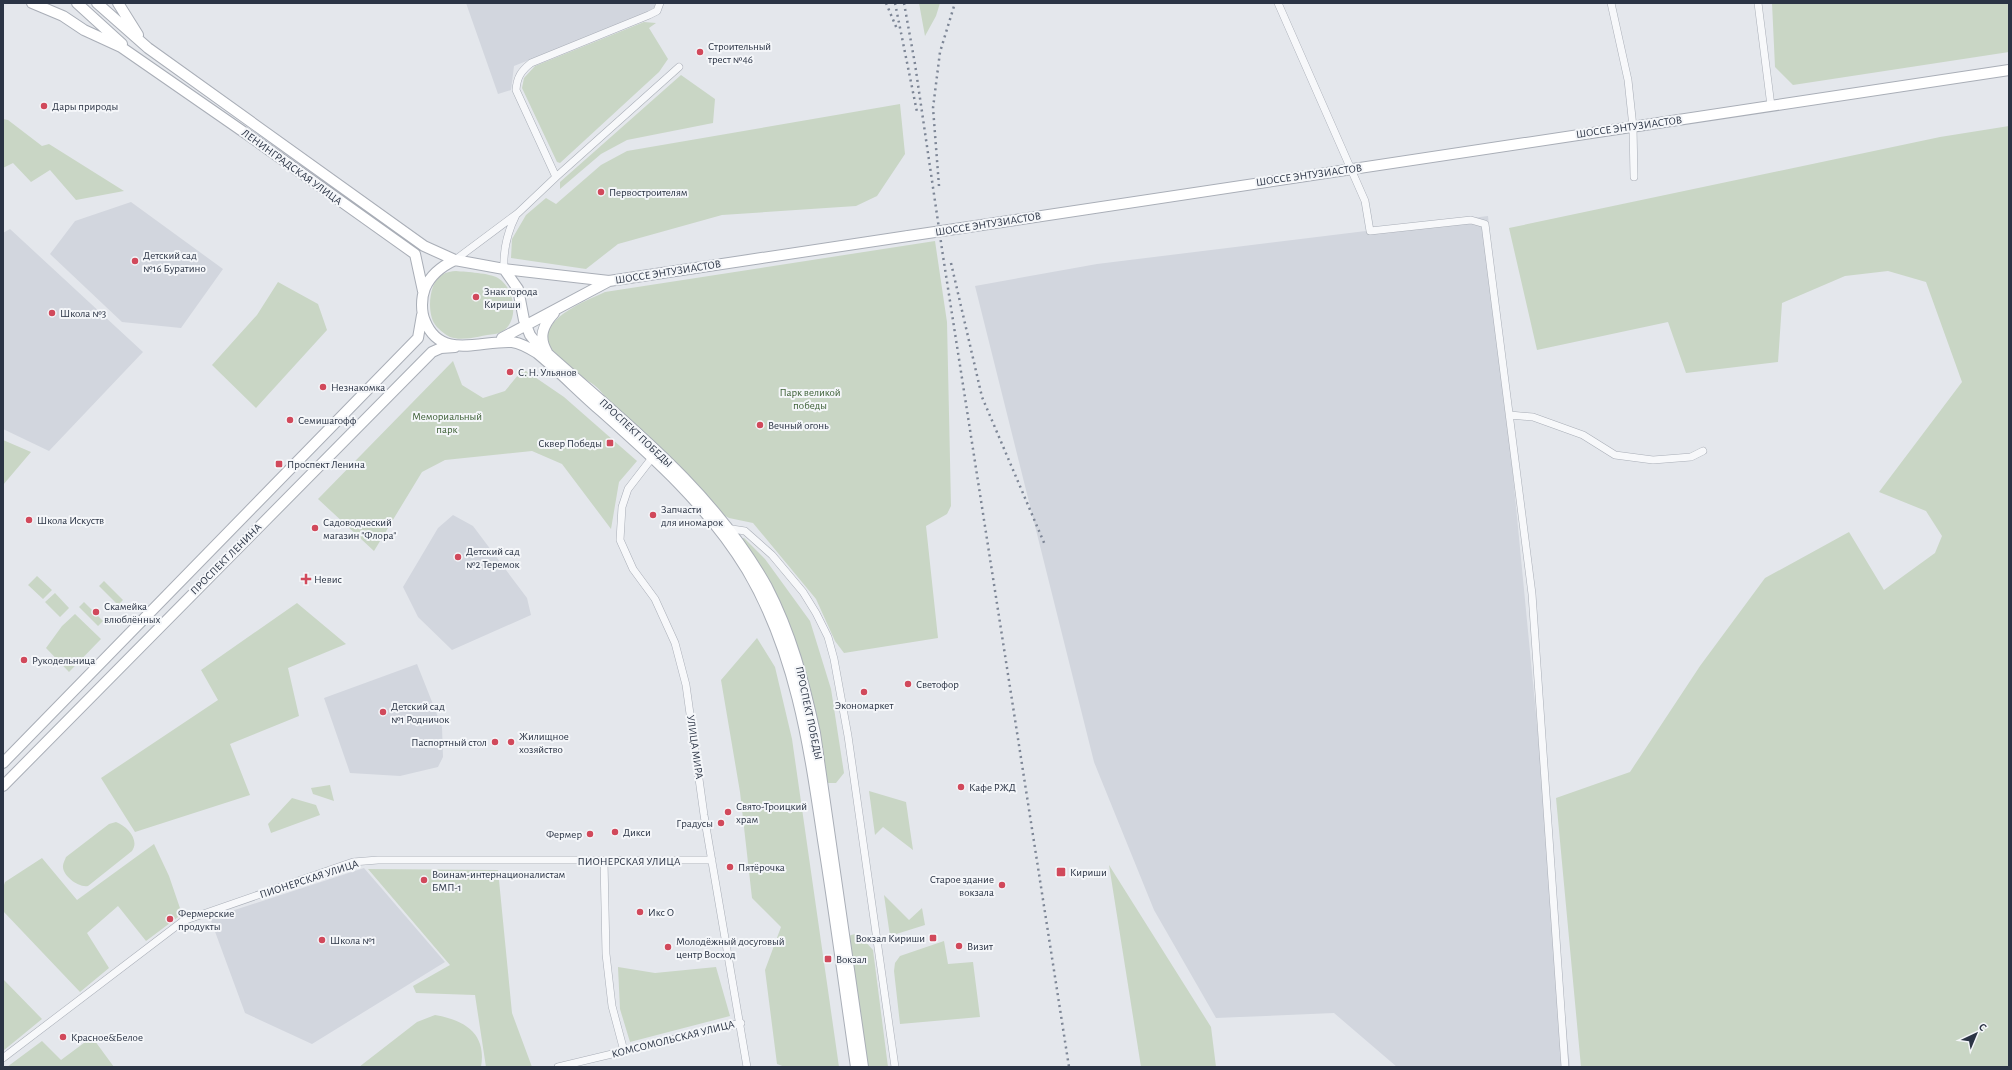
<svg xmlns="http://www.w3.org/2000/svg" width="2012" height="1070" viewBox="0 0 2012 1070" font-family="'Alegreya Sans',sans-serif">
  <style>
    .built { fill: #d2d6de }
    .green { fill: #c9d6c5 }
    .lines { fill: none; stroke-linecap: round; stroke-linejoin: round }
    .street-casing { stroke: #a9aeb7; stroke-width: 8 }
    .secondary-casing { stroke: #a9aeb7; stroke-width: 12 }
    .street { stroke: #f7f8fa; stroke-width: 7 }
    .secondary { stroke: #fff; stroke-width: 10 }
    .rail { stroke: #7d8696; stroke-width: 2.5; stroke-dasharray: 2 4; stroke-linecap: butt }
    .secondary-bridge-casing { stroke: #a9aeb7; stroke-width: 12; stroke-linecap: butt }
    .secondary-bridge { stroke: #fff; stroke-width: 10 }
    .poi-dot { fill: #d1495b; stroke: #f4f6f9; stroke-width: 1.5 }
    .labels { text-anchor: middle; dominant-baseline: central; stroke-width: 4; stroke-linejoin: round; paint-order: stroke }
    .poi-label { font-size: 11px; fill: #2b3445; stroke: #f4f6f9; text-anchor: start }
    .street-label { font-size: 11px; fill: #2b3445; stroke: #f4f6f9 }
    .park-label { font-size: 11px; fill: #3f6138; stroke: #f4f6f9 }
  </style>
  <rect width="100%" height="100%" fill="#e4e7ec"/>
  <!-- built -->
  <path class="built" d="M 466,3 L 656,3 L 654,8 L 640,16 L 514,66 L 511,90 L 498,94 Z
    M 131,202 L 223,269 L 181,328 L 122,322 L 50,254 L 75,221 Z
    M 1488,216 L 1570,1067 L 1397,1067 L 1334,1013 L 1216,1018 L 1154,910 L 1094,762 L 975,286 L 1097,264 Z
    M 10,229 L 143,352 L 49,451 L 3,429 L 3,233 Z
    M 453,515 L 473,526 L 527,598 L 531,615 L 452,650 L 418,617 L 403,587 L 438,528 Z
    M 417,664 L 442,727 L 443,757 L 438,767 L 400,776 L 350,773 L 324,698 Z
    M 364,868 L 445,962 L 312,1044 L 245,1013 L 210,918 Z"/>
  <!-- green -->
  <path class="green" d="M 919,3 L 940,3 L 936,16 L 925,36 Z
    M 1772,3 L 2009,3 L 2009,52 L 1793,85 L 1775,67 Z
    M 644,22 L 656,23 L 649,28 L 668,59 L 659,72 L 560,163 L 557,162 L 522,88 L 524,78 L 535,66 Z
    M 681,75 L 715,99 L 713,123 L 627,140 L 601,154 L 560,189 L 560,182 Z
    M 900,104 L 905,154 L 877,196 L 856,206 L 722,215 L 618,244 L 586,269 L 511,258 L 512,239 L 526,215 L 546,198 L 556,204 L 601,165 L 627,151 Z
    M 3,119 L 8,120 L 42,146 L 49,144 L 124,191 L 76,200 L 50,170 L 31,182 L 13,163 L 3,168 Z
    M 2009,126 L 2009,1067 L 1581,1067 L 1556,798 L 1630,772 L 1700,666 L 1765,578 L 1849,532 L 1884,590 L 1935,553 L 1942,536 L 1926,511 L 1879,492 L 1962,382 L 1926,282 L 1888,271 L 1845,276 L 1782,303 L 1778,362 L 1686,373 L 1668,322 L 1537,350 L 1509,228 L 1940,137 Z
    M 935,241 L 947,322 L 951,506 L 947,514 L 926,526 L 938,638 L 844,653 L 835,641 L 816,599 L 753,523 L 729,518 L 720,513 L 609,403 C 604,394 597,386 588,381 C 585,378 580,378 577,376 C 571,372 566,366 561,361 C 523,326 576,305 605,292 Z
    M 456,271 C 467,272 489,273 498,278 C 518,290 520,330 495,334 C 482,335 463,342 450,337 C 444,334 437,328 434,323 C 427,311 429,282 442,275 C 446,272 452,271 456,271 Z
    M 278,282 L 318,304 L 327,330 L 256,408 L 212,365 L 257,315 Z
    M 453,361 L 462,385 L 483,398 L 505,391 L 523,369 L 564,397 L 637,461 L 619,482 L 611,529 L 562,464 L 532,451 L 445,460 L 422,472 L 374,551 L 318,499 Z
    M 3,440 L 31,452 L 3,485 Z
    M 744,538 L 765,559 L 810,621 L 831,689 L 844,773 L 836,783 L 824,783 L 740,539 Z
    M 37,576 L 52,590 L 43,599 L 28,585 Z
    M 104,581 L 123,600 L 118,605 L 99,586 Z
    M 55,593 L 69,608 L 60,617 L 45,602 Z
    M 84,602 L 103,621 L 98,626 L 79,607 Z
    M 297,603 L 346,644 L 288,668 L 299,716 L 230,744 L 250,795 L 135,832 L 101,778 L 218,700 L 201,670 Z
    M 75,614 L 101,639 L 69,672 L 46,648 L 62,626 Z
    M 757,638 L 775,667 L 792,739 L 839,1067 L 785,1067 L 777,1064 L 765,970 L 781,927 L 752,898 L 740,792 L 721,680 Z
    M 330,785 L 334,801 L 313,794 L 311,788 Z
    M 869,791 L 906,802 L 913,850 L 883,827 L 875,835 Z
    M 292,798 L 316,805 L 320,815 L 271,833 L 268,824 Z
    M 116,822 C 127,826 140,840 132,851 L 88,886 C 78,888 62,875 63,866 C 63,863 65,860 66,857 L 109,824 Z
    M 154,844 L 169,876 L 182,914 L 146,941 L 118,906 L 87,933 L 109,968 L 80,992 L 3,911 L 3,888 L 5,882 L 42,858 L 77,900 Z
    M 1109,865 L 1211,1027 L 1216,1067 L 1141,1067 Z
    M 368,869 L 498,870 L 512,1013 L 532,1067 L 486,1067 L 475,995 L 416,993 L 413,986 L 450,965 Z
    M 884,895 L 909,920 L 922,908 L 925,925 L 890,936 Z
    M 855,934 L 863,939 L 873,950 L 888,1067 L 867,1067 L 848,936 Z
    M 944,941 L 948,964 L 973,962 L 980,1017 L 900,1024 L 894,971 L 895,963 L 900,956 Z
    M 618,967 L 655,973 L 716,967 L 730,1016 L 630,1042 L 620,1009 Z
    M 3,979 L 42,1019 L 3,1051 Z
    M 435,1015 C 464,1020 487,1033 481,1067 L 359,1067 L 417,1022 Z
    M 92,1037 L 114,1067 L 7,1067 L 42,1041 L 61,1060 Z"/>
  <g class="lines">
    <!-- street casing -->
    <g class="street-casing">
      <path id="street" d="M 1278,3 L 1365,201 L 1370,231 L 1471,220 L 1485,224 L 1532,594 L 1565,1067
        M 1611,3 L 1628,80 L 1633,127 L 1634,177
        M 1758,3 L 1771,106
        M 556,177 L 679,67
        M 455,260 L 518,213 L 556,177 L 516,90 C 517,77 521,71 531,63 L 649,15 L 657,11 L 660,3
        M 504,269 C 503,249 507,233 516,215
        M 1510,415 L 1533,417 L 1583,435 L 1615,455 L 1653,460 L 1691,457 L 1703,451
        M 655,454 L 628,489 L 622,507 L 620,540 L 633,569 L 655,599 L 675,643 L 686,685 L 704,815 L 747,1067
        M 729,531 L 732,529 L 745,531 L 772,555 L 803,592 L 816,613 L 828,637 L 834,659 L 848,736 L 895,1067
        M 604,861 L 606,954 L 612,1006 L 624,1051
        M 3,1058 L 183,921 L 353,862 L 378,860 L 712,860
        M 558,1067 L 741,1023"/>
    </g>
    <!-- secondary casing -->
    <g class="secondary-casing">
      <path id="secondary" d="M 32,3 L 63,16 L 84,30 L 121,47 L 248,135 L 415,254 L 423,291
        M 77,3 L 122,44
        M 97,3 L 148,48 L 424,246 L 455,260 L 504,269 L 518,289 L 524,320 L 530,335 L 538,345 C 620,419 712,488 767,587 C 791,633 804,682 815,733 L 863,1067
        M 118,3 L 138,35
        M 1002,222 L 2009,70
        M 455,260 C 442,266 431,274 425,288 C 421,298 421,312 425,321 C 441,361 481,340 512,342 C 521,343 529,348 537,353 C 559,371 579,392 601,411 C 654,458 709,507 747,570 C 796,653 809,746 823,840 C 835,915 845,991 856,1067
        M 504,269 L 609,281 L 908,236
        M 502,338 L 609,281
        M 547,352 C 538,337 543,325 554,313
        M 3,763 L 418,338 L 422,315
        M 3,786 L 432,352 L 441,348 L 455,347"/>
    </g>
    <!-- street -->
    <use href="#street" class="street"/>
    <!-- secondary -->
    <use href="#secondary" class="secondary"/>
    <!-- rail -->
    <path class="rail" d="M 886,3 L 897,29
      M 895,3 L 917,112
      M 904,3 L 915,64 L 943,256 L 1069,1067
      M 939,186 L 933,108 L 940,52 L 955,3
      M 951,263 L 982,397 L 1045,545"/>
    <!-- secondary-bridge casing -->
    <g class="secondary-bridge-casing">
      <path id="secondary-bridge" d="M 908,236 L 1002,222"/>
    </g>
    <!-- secondary-bridge -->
    <use href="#secondary-bridge" class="secondary-bridge"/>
  </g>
  <!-- markers -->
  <g class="poi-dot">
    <circle cx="700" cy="52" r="4"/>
    <circle cx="44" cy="106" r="4"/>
    <circle cx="601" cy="192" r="4"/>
    <circle cx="135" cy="261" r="4"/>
    <circle cx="476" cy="297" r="4"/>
    <circle cx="52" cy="313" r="4"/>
    <circle cx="510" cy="372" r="4"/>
    <circle cx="323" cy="387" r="4"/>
    <circle cx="290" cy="420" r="4"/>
    <circle cx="760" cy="425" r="4"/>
    <rect x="606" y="439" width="8" height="8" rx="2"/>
    <rect x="275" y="460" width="8" height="8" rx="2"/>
    <circle cx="653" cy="515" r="4"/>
    <circle cx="29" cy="520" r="4"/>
    <circle cx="315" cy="528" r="4"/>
    <circle cx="458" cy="557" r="4"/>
    <path d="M304 573h4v4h4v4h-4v4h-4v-4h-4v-4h4z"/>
    <circle cx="96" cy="612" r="4"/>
    <circle cx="24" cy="660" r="4"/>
    <circle cx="908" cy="684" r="4"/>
    <circle cx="864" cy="692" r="4"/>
    <circle cx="383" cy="712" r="4"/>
    <circle cx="495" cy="742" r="4"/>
    <circle cx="511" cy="742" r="4"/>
    <circle cx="961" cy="787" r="4"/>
    <circle cx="728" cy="812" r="4"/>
    <circle cx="721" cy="823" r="4"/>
    <circle cx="615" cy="832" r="4"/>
    <circle cx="590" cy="834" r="4"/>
    <circle cx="730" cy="867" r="4"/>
    <rect x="1056" y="867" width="10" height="10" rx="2"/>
    <circle cx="424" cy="880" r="4"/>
    <circle cx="1002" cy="885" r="4"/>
    <circle cx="640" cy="912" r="4"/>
    <circle cx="170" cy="919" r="4"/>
    <rect x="929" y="934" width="8" height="8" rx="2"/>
    <circle cx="322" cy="940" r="4"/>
    <circle cx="959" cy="946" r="4"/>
    <circle cx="668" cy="947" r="4"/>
    <rect x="824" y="955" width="8" height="8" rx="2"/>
    <circle cx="63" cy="1037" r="4"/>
  </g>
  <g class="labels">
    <!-- poi labels -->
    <g class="poi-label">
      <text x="708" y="46">Строительный<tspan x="708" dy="13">трест №46</tspan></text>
      <text x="52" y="106">Дары природы</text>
      <text x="609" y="192">Первостроителям</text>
      <text x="143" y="255">Детский сад<tspan x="143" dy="13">№16 Буратино</tspan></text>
      <text x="484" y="291">Знак города<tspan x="484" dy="13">Кириши</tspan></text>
      <text x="60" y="313">Школа №3</text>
      <text x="518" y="372">С. Н. Ульянов</text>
      <text x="331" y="387">Незнакомка</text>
      <text x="298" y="420">Семишагофф</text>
      <text x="768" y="425">Вечный огонь</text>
      <text x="602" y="443" text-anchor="end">Сквер Победы</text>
      <text x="287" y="464">Проспект Ленина</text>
      <text x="661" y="509">Запчасти<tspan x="661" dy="13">для иномарок</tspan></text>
      <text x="37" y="520">Школа Искуств</text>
      <text x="323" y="522">Садоводческий<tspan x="323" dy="13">магазин "Флора"</tspan></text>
      <text x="466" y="551">Детский сад<tspan x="466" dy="13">№2 Теремок</tspan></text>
      <text x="314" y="579">Невис</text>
      <text x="104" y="606">Скамейка<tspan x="104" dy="13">влюблённых</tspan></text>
      <text x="32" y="660">Рукодельница</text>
      <text x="916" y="684">Светофор</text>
      <text x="864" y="705" text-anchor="middle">Экономаркет</text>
      <text x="391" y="706">Детский сад<tspan x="391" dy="13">№1 Родничок</tspan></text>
      <text x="519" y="736">Жилищное<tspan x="519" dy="13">хозяйство</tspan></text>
      <text x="487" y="742" text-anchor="end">Паспортный стол</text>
      <text x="969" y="787">Кафе РЖД</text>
      <text x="736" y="806">Свято-Троицкий<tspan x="736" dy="13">храм</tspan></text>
      <text x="713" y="823" text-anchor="end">Градусы</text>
      <text x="623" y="832">Дикси</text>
      <text x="582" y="834" text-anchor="end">Фермер</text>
      <text x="738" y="867">Пятёрочка</text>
      <text x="1070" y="872">Кириши</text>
      <text x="432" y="874">Воинам-интернационалистам<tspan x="432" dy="13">БМП-1</tspan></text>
      <text x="994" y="879" text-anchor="end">Старое здание<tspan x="994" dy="13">вокзала</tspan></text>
      <text x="648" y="912">Икс О</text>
      <text x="178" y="913">Фермерские<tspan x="178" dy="13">продукты</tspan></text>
      <text x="925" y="938" text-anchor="end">Вокзал Кириши</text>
      <text x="330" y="940">Школа №1</text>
      <text x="676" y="941">Молодёжный досуговый<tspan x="676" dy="13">центр Восход</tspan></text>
      <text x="967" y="946">Визит</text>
      <text x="836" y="959">Вокзал</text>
      <text x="71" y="1037">Красное&amp;Белое</text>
    </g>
    <!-- street labels -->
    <g class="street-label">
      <text transform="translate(1629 127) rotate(-8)">ШОССЕ ЭНТУЗИАСТОВ</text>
      <text transform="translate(292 167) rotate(36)">ЛЕНИНГРАДСКАЯ УЛИЦА</text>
      <text transform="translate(1309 175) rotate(-8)">ШОССЕ ЭНТУЗИАСТОВ</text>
      <text transform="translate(988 224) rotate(-9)">ШОССЕ ЭНТУЗИАСТОВ</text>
      <text transform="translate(668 272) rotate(-9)">ШОССЕ ЭНТУЗИАСТОВ</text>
      <text transform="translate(636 433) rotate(43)">ПРОСПЕКТ ПОБЕДЫ</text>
      <text transform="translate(226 559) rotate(-45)">ПРОСПЕКТ ЛЕНИНА</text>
      <text transform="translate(809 713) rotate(78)">ПРОСПЕКТ ПОБЕДЫ</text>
      <text transform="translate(695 747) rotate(82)">УЛИЦА МИРА</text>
      <text x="629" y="861">ПИОНЕРСКАЯ УЛИЦА</text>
      <text transform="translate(309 879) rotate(-18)">ПИОНЕРСКАЯ УЛИЦА</text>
      <text transform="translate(673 1039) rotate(-14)">КОМСОМОЛЬСКАЯ УЛИЦА</text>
    </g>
    <!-- park labels -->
    <g class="park-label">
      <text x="810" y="392">Парк великой<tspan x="810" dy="13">победы</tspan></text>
      <text x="447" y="416">Мемориальный<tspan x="447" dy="13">парк</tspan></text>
    </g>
  </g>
  <!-- border -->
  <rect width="2012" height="1070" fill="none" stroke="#2b3445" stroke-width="8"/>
  <!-- north arrow -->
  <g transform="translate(1976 1034) rotate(44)" stroke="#f4f6f9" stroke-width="3" paint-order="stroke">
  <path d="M0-3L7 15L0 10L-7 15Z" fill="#2b3445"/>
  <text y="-6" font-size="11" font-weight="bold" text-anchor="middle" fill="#2b3445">С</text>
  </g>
</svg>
